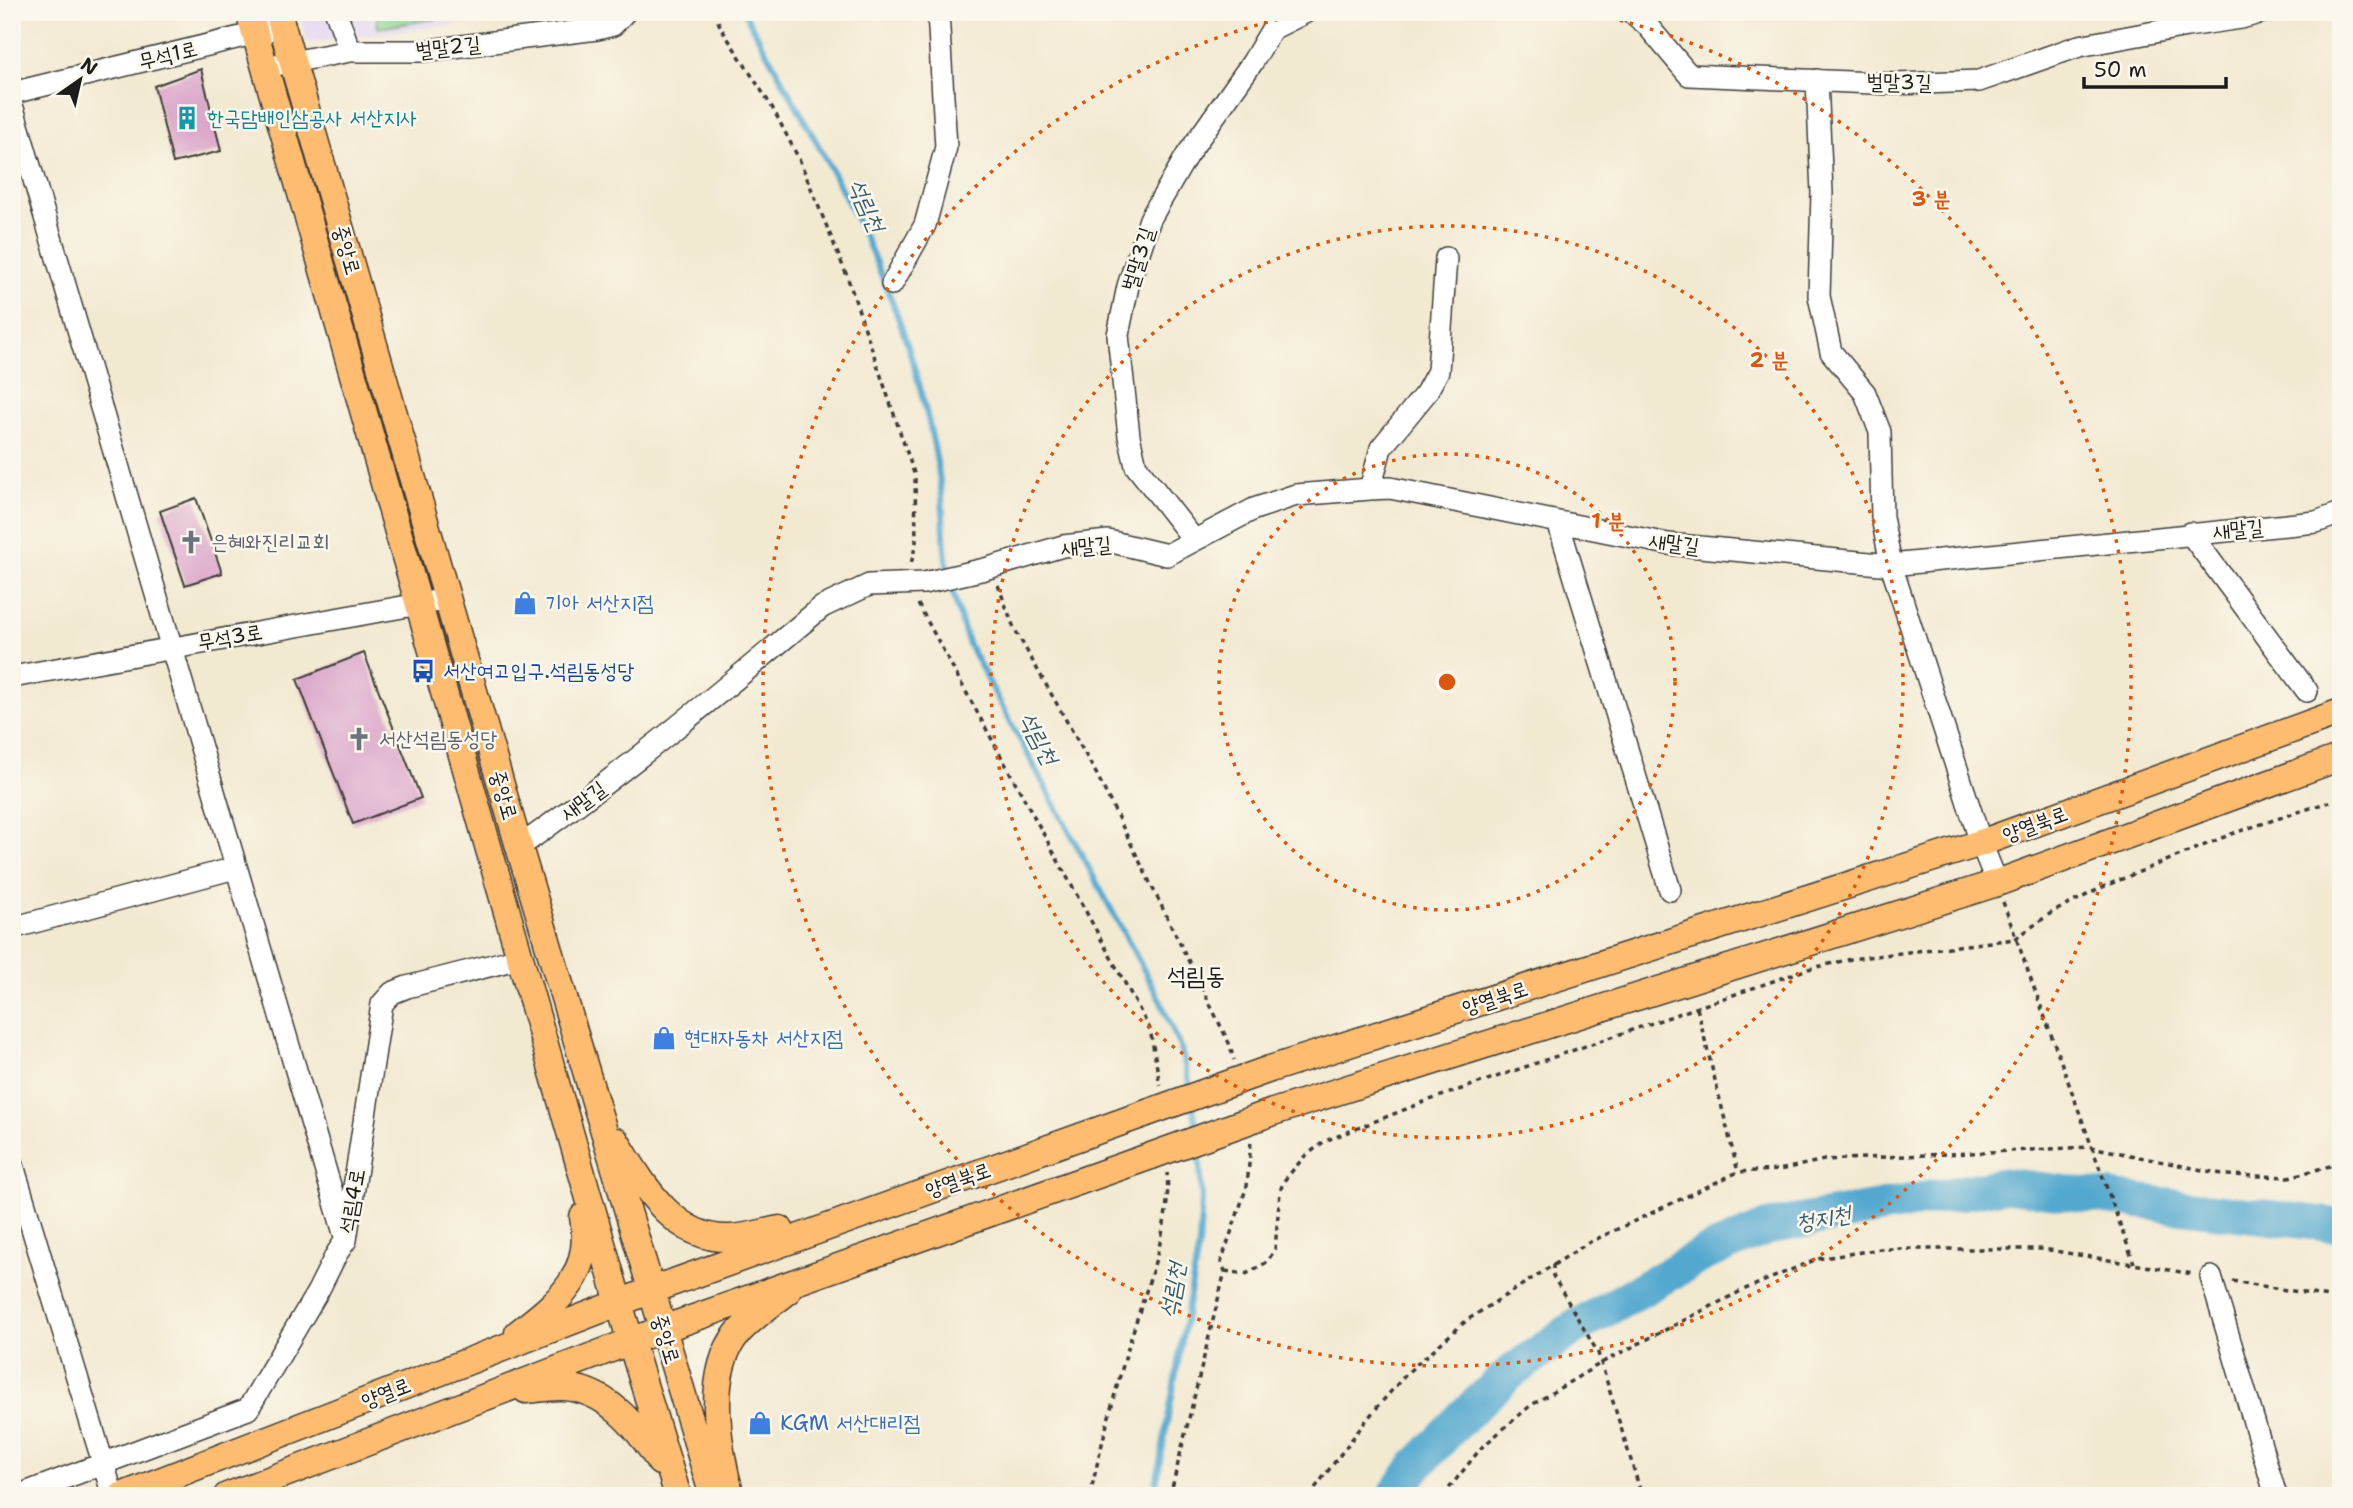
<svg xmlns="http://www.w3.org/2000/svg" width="2353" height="1508" viewBox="0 0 2353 1508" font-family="'Shantell Sans','Poor Story',sans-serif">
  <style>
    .built { fill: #e2d4f3 }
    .green { fill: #84d290; stroke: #507756; stroke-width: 2 }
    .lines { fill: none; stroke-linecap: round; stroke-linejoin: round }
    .stream { stroke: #53a8cf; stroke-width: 6 }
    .river { stroke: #53a8cf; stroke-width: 35 }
    .building { fill: #dba7cb }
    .minor-casing { stroke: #3c3b37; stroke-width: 24 }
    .major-casing { stroke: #3c3b37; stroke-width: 29 }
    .path { stroke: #3c3b37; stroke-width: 3.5; stroke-dasharray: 5 5; stroke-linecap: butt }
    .minor { stroke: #fff; stroke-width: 21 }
    .major { stroke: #febc70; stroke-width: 26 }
    .major-bridge-casing { stroke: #3c3b37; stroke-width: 29; stroke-linecap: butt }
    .major-bridge { stroke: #febc70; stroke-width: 26 }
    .ring { fill: none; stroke: #de560d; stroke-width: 3.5; stroke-dasharray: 3.5 7 }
    .labels { text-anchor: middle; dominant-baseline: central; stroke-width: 5; stroke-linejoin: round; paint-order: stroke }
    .street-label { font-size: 21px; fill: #1c1c1c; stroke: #fbf7ec }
    .culture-label { font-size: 21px; fill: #0d838f; stroke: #fbf7ec; text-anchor: start }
    .worship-label { font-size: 21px; fill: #5b616d; stroke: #fbf7ec; text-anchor: start }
    .shop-label { font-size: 21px; fill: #366cbe; stroke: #fbf7ec; text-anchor: start }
    .transit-label { font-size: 21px; fill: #164399; stroke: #fbf7ec; text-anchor: start }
    .water-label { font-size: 23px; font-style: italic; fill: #355b6d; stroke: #fbf7ec }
    .quarter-label { font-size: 24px; fill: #1c1c1c; stroke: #fbf7ec }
    .centre { fill: #de560d; stroke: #fbf7ec; stroke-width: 3.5 }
    .ring-label { font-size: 21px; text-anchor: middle; font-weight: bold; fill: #de560d; stroke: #fbf7ec; stroke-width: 5; stroke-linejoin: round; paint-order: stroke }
  </style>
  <rect width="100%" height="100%" fill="#fbf7ec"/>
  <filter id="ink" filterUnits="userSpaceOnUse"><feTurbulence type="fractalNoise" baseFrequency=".0143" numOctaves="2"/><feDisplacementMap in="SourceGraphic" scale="14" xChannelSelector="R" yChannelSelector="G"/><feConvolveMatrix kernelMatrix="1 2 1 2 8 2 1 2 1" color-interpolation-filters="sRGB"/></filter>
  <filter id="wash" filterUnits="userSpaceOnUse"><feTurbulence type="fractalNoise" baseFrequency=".00686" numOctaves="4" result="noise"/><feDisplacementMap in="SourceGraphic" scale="28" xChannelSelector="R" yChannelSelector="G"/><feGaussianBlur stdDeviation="1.57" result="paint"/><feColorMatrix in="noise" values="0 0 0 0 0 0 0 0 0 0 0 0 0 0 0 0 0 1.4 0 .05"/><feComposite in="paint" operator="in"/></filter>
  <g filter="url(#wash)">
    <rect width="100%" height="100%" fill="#f2e9d1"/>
    <!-- built -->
    <path class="built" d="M 299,12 L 560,12 L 307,43 Z"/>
    <!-- green -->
    <path class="green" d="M 376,12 L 481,12 L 378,28 Z"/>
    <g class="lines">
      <!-- stream -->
      <path class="stream" d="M 744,12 C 805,122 871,229 909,350 C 923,395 935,442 941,489 C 944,512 943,535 946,558 C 950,588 959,616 969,645 L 1161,1002 L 1181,1049 L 1191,1090
        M 1193,1104 L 1197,1132
        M 1154,1496 L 1199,1245 L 1202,1200 L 1199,1146"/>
      <!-- river -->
      <path class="river" d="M 1394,1496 L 1416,1466 L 1463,1416 L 1509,1374 L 1572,1329 L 1704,1254 L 1769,1227 L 2004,1185 L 2341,1226"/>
    </g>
    <g id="blocks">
      <!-- building -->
      <path class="building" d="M 201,69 L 221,151 L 173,163 L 154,86 Z
        M 196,498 L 222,573 L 185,585 L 160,511 Z
        M 364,653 L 421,798 L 353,824 L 297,679 Z"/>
    </g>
  </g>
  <g filter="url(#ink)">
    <use href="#blocks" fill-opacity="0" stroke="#3c3b37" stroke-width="2"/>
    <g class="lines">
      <!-- minor casing -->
      <g class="minor-casing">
        <path id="minor" d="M 336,12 L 350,51
          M 1631,12 L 1646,24 L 1689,75 L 1895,84 L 1979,81 L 2079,46 L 2187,26 L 2194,12
          M 2187,26 L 2241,18 L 2263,12
          M 265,67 L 350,51 L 422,51 L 597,29 L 613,25 L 625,12
          M 1817,80 L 1822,193 L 1819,296 L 1831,352 L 1865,393 L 1880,432 L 1882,517 L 1891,565 L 1981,843 L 1997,883
          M 12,93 L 269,30
          M 12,105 L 346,1240
          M 892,284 L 925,225 L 946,147 L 938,12
          M 1370,489 L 1381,448 L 1426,393 L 1438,371 L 1446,258
          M 1558,522 L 1670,890
          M 2190,533 L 2307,691
          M 1194,540 L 1136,466 L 1129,436 L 1118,335 L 1128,286 L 1150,219 L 1187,155 L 1252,63 L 1272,29 L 1306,12
          M 12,677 L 447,599
          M 519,847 C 625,772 723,690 822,607 L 869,585 L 924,583 L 985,569 L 1063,546 L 1108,541 L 1167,555 L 1254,509 L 1296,495 L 1370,489 L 1390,488 L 1668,544 L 1891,565 L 2316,522 L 2341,513
          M 12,928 L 235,868
          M 12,1162 L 113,1496
          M 2211,1277 L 2276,1496
          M 17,1496 L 248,1409 L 318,1291 L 337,1253 L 346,1240 L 382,1004 L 392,993 L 407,987 L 520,958"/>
      </g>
      <!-- major casing -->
      <g class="major-casing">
        <path id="major" d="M 249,12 L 619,1303 L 678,1496
          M 278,12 L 519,847 L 713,1496
          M 1270,1069 L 1981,843 L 2341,712
          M 1273,1112 L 1997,883 L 2341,757
          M 616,1141 C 642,1183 674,1241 731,1238 C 747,1237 764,1232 780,1229 L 782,1233
          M 518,1333 C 559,1302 594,1273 583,1217
          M 526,1390 C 537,1389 548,1387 559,1387 C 605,1386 638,1428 660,1462
          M 121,1496 L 660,1287 L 1144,1114
          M 227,1496 L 663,1329 L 1151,1156
          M 731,1496 C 718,1449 705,1374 737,1334 C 751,1318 770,1305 787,1292"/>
      </g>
      <!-- path -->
      <path class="path" d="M 714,12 L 721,28 L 772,107 L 800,161 L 847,276 L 915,476 L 916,543 L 911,564
        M 998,585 L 1014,628 L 1097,775 L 1229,1043 L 1234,1060
        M 918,604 L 1150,1029 L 1160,1085
        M 2003,902 L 2134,1263
        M 1697,1008 L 1738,1172
        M 1553,1264 L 1553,1276 L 1598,1353 L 1642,1496
        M 1225,1271 L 1246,1274 L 1267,1262 L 1275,1249 L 1280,1192 L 1283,1182 L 1304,1157 L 1325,1141 L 1424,1102 L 1808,969 L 1851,959 L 2015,939 L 2051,913 L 2105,886 L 2234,833 L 2341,798
        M 2232,1281 L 2341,1299
        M 1090,1496 C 1101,1445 1114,1395 1129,1345 C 1144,1292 1172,1229 1167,1173
        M 1170,1496 L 1225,1271 L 1221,1262 L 1247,1186 L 1251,1142
        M 1309,1496 L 1368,1418 L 1406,1374 L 1467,1320 L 1588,1243 L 1738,1172 L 1779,1170 L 1824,1160 L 2091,1147 L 2227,1175 L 2289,1177 L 2341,1163
        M 1443,1496 L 1481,1448 L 1530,1406 L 1601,1363 L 1743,1290 L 1817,1259 L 1880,1249 L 2043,1249 L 2193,1274"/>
      <!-- minor -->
      <use href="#minor" class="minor"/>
      <!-- major -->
      <use href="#major" class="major"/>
      <!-- major-bridge casing -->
      <g class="major-bridge-casing">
        <path id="major-bridge" d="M 1144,1114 L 1270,1069
          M 1151,1156 L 1273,1112"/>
      </g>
      <!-- major-bridge -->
      <use href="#major-bridge" class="major-bridge"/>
    </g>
  </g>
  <!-- distance rings -->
  <g class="ring">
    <circle cx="1447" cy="682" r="228"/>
    <circle cx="1447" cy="682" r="456"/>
    <path d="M1589 13A684 684 0 1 1 1305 13"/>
  </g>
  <!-- icons -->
  <defs>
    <g id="building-bare" transform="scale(1.89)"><path d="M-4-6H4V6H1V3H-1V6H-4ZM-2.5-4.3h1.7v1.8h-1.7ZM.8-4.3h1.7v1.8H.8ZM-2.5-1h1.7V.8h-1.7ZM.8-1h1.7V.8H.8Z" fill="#0f9aa8" stroke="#fbf7ec" stroke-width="2.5" paint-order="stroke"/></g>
    <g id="church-bare" transform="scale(1.89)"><path d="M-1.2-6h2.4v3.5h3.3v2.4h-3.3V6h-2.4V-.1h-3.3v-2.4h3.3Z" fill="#6b7280" stroke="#fbf7ec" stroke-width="2.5" paint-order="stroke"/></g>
    <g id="shop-bare" transform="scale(1.89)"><path d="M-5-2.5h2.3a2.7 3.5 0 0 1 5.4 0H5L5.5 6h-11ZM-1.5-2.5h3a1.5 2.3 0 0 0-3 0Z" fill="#3f7fe0" stroke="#fbf7ec" stroke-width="2.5" paint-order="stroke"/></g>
    <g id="bus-bare" transform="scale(1.89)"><path d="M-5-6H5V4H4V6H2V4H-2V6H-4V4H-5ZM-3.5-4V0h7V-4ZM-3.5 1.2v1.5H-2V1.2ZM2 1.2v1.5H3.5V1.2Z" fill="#1a4fb4" stroke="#fbf7ec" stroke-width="2.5" paint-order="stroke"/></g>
  </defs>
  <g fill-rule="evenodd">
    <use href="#building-bare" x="187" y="118"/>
    <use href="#church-bare" x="191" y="542"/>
    <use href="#shop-bare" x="525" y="603"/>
    <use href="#bus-bare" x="423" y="671"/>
    <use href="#church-bare" x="359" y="739"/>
    <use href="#shop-bare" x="664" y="1038"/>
    <use href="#shop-bare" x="760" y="1423"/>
  </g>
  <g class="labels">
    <!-- street labels -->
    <g class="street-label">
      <text transform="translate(448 47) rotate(-6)">벌말2길</text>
      <text transform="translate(168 55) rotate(-14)">무석1로</text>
      <text transform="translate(1899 82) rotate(1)">벌말3길</text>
      <text transform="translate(347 250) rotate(74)">중앙로</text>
      <text transform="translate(1138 259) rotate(-73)">벌말3길</text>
      <text transform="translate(2238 529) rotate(-5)">새말길</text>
      <text transform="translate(1674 543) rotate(8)">새말길</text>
      <text transform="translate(1086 546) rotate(-5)">새말길</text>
      <text transform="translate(230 637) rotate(-10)">무석3로</text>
      <text transform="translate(504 795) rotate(74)">중앙로</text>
      <text transform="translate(583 801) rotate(-37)">새말길</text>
      <text transform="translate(2035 824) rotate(-20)">양열북로</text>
      <text transform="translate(1495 998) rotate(-18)">양열북로</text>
      <text transform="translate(958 1180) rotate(-19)">양열북로</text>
      <text transform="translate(352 1201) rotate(-80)">석림4로</text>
      <text transform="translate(666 1339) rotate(73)">중앙로</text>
      <text transform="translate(386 1393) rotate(-21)">양열로</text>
    </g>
    <!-- culture labels -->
    <g class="culture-label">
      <text x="207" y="118">한국담배인삼공사 서산지사</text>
    </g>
    <!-- worship labels -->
    <g class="worship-label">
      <text x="211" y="542">은혜와진리교회</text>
      <text x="379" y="739">서산석림동성당</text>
    </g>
    <!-- shop labels -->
    <g class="shop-label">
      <text x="545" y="603">기아 서산지점</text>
      <text x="684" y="1038">현대자동차 서산지점</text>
      <text x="780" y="1423">KGM 서산대리점</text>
    </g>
    <!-- transit labels -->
    <g class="transit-label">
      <text x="443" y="671">서산여고입구.석림동성당</text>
    </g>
    <!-- water labels -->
    <g class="water-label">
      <text transform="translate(867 205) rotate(66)">석림천</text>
      <text transform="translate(1039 738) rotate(62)">석림천</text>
      <text transform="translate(1823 1218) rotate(-10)">청지천</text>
      <text transform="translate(1172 1290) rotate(-80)">석림천</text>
    </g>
    <!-- quarter labels -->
    <g class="quarter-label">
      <text x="1196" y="976">석림동</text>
    </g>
  </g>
  <circle cx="1447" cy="682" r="10" class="centre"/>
  <g class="ring-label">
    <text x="1931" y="206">3 분</text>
    <text x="1769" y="367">2 분</text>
    <text x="1608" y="528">1 분</text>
  </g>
  <!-- margin -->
  <rect width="2353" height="1508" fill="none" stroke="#fbf7ec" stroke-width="42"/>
  <!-- north arrow -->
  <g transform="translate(80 80) rotate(34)" stroke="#fbf7ec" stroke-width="5" paint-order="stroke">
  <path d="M0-5L12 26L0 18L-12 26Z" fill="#1c1c1c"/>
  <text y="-10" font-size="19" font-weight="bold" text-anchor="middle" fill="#1c1c1c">N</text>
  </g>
  <!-- scale -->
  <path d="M2084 77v10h142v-10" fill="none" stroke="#1c1c1c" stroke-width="3.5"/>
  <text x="2094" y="77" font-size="21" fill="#1c1c1c" stroke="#fbf7ec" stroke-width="5" paint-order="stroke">50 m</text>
</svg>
